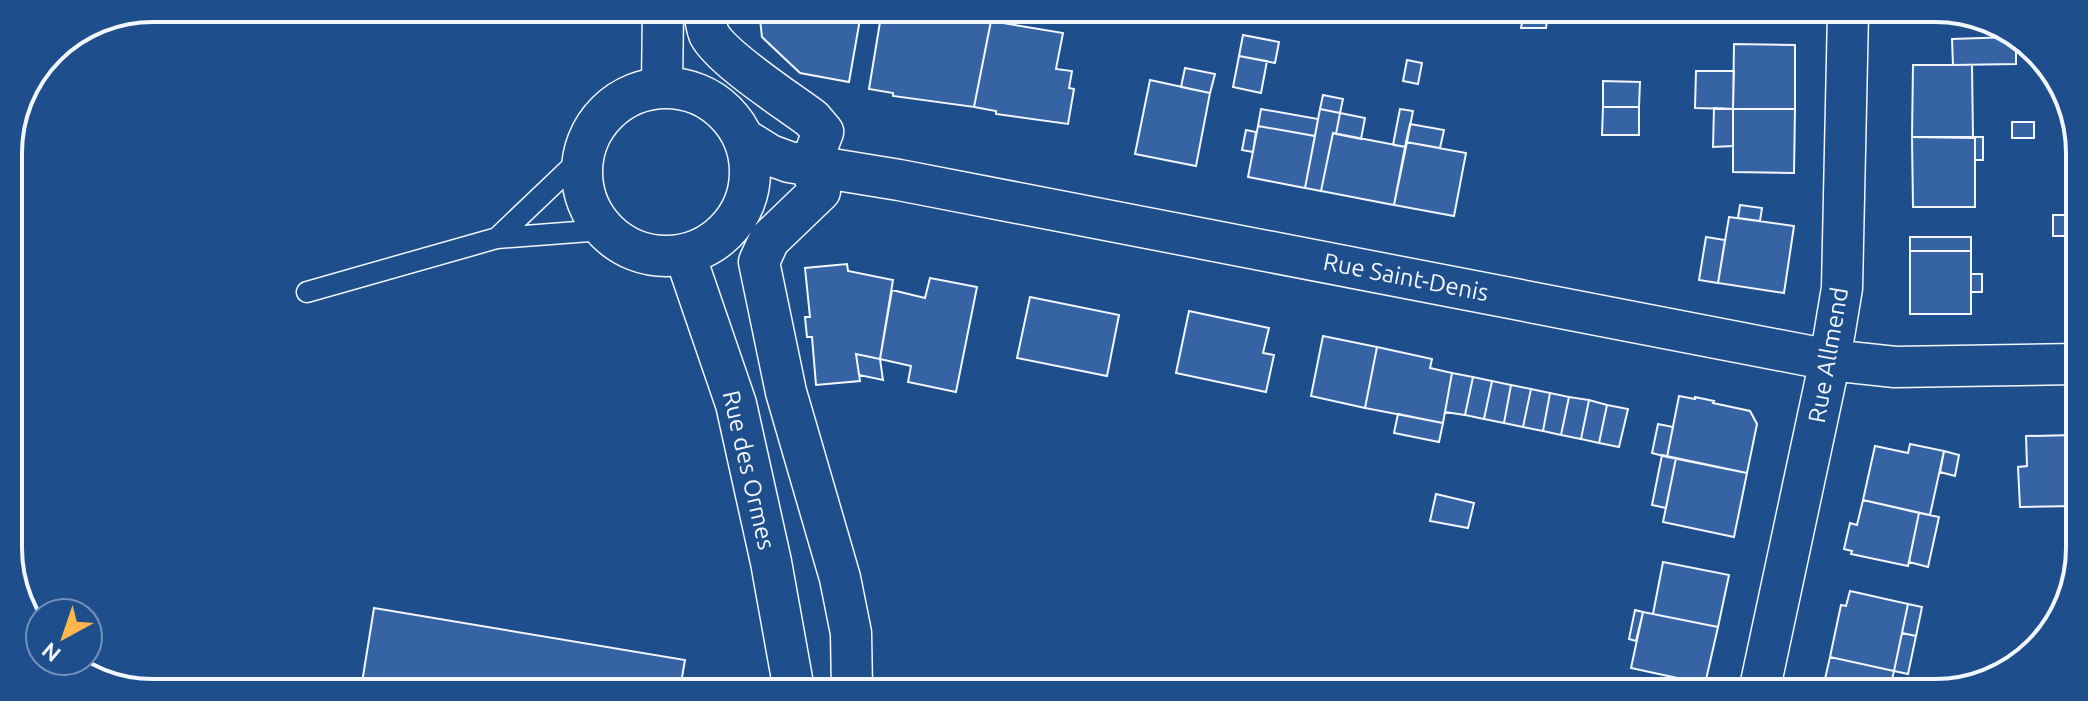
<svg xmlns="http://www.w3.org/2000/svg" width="2088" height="701" viewBox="0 0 2088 701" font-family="Ubuntu,sans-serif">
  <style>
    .building { fill: #3563a3; stroke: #f2f6ff; stroke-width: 2 }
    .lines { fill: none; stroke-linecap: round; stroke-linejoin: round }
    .service-casing { stroke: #f2f6ff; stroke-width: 23 }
    .minor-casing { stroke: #f2f6ff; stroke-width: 43 }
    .service { stroke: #1f4e8c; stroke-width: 20 }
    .minor { stroke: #1f4e8c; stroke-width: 40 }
    .labels { text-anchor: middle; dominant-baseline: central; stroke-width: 6; stroke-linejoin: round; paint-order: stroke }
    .street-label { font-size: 24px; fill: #f2f6ff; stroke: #1f4e8c }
    .rim { fill: none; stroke: #f2f6ff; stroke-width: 4 }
  </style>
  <rect width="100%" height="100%" fill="#1f4e8c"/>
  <!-- building -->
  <path class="building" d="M 759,10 L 834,10 L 841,16 L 860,19 L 849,82 L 800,73 L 762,37 Z
    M 834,10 L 861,10 L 860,19 L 841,16 Z
    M 882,10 L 928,10 L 991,21 L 974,107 L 893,96 L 893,93 L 869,89 Z
    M 1524,12 L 1548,12 L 1546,28 L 1521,28 Z
    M 1913,13 L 1973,13 L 1976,19 L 1913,20 Z
    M 991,21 L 1063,33 L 1056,69 L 1072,71 L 1069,88 L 1074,89 L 1068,124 L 996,114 L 996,111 L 974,107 Z
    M 1243,35 L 1279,42 L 1275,63 L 1239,56 Z
    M 2012,37 L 2016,40 L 2016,64 L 1953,65 L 1952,39 Z
    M 1734,44 L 1795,45 L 1795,109 L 1733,109 Z
    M 1239,56 L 1267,61 L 1261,93 L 1233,87 Z
    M 1407,60 L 1422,63 L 1418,84 L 1403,81 Z
    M 1913,65 L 1972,65 L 1973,138 L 1912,137 Z
    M 1185,68 L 1215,74 L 1210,93 L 1181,87 Z
    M 1696,71 L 1734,71 L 1733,109 L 1695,108 Z
    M 1150,80 L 1210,93 L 1196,166 L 1135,154 Z
    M 1603,81 L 1640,82 L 1639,107 L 1603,107 Z
    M 1323,95 L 1343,99 L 1340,113 L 1320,109 Z
    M 1603,107 L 1639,107 L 1639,135 L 1602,135 Z
    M 1714,108 L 1733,109 L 1733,146 L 1713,147 Z
    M 1261,109 L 1318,119 L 1315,136 L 1258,126 Z
    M 1320,109 L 1340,113 L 1336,134 L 1333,133 L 1321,191 L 1305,188 Z
    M 1400,109 L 1413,111 L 1406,147 L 1393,145 Z
    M 1733,109 L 1795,109 L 1794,173 L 1733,172 Z
    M 1340,113 L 1365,118 L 1361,139 L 1336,134 Z
    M 2012,122 L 2034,122 L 2034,138 L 2012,138 Z
    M 1410,124 L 1444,130 L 1440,148 L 1406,142 Z
    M 1258,126 L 1315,136 L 1305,188 L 1248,177 Z
    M 1246,130 L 1256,132 L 1253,152 L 1242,150 Z
    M 1333,133 L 1406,147 L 1394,205 L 1321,191 Z
    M 1912,137 L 1975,137 L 1975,207 L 1913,207 Z
    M 1975,137 L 1983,137 L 1983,160 L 1975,160 Z
    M 1406,142 L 1466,153 L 1454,216 L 1394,205 Z
    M 1740,205 L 1762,208 L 1760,221 L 1738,218 Z
    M 2053,215 L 2077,215 L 2077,236 L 2053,236 Z
    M 1729,217 L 1794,226 L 1784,293 L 1718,283 Z
    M 1706,237 L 1725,240 L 1718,283 L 1699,280 Z
    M 1910,237 L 1971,237 L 1971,251 L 1910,251 Z
    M 1910,251 L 1971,251 L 1971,314 L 1910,314 Z
    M 847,264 L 848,271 L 893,280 L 880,359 L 856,354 L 860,381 L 816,385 L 812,337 L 807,337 L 805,317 L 810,317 L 805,268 Z
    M 1971,274 L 1982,274 L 1982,292 L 1971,292 Z
    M 930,278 L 977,287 L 956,392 L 908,382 L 911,366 L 880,359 L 892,290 L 925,298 Z
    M 1030,297 L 1119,315 L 1107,376 L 1017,358 Z
    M 1189,311 L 1269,328 L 1263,353 L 1274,355 L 1266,392 L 1176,373 Z
    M 1323,336 L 1377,347 L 1365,408 L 1311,396 Z
    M 1377,347 L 1432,359 L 1430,368 L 1452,373 L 1443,423 L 1365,408 Z
    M 856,354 L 880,359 L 883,380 L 859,375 Z
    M 1452,373 L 1473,377 L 1465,415 L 1445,412 Z
    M 1473,377 L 1492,381 L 1484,419 L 1465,415 Z
    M 1492,381 L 1511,385 L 1504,423 L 1484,419 Z
    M 1511,385 L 1531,389 L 1523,427 L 1504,423 Z
    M 1531,389 L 1550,393 L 1543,431 L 1523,427 Z
    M 1550,393 L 1569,397 L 1561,435 L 1543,431 Z
    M 1679,396 L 1695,399 L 1695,397 L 1714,401 L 1713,403 L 1750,411 L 1757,424 L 1747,473 L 1667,457 Z
    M 1569,397 L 1589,400 L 1581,439 L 1561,435 Z
    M 1589,400 L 1607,405 L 1599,443 L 1581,439 Z
    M 1607,405 L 1628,409 L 1619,447 L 1599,443 Z
    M 1398,414 L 1443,423 L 1439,442 L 1394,433 Z
    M 1658,424 L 1673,427 L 1667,457 L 1652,453 Z
    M 2075,427 L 2076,427 L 2075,506 L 2020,507 L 2018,467 L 2027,466 L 2026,436 L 2075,435 Z
    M 1910,444 L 1944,451 L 1930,515 L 1863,500 L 1875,446 L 1908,453 Z
    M 1944,451 L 1959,455 L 1955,476 L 1940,472 Z
    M 1662,455 L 1676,458 L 1666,508 L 1652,505 Z
    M 1676,458 L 1747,473 L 1734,537 L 1663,522 Z
    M 1436,494 L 1474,503 L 1468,528 L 1430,521 Z
    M 1863,500 L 1919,513 L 1908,566 L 1851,554 L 1852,551 L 1844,549 L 1850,523 L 1857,525 Z
    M 1919,513 L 1939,517 L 1928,567 L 1909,562 Z
    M 1663,562 L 1729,575 L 1718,627 L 1653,614 Z
    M 1850,591 L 1908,604 L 1894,671 L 1830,657 L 1841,605 L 1846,606 Z
    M 1908,604 L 1922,607 L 1916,636 L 1902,633 Z
    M 374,608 L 685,660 L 680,689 L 361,689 Z
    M 1635,610 L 1643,612 L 1636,641 L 1629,639 Z
    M 1643,612 L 1718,627 L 1705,684 L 1631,668 Z
    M 1902,633 L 1916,636 L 1908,674 L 1894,671 Z
    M 1830,657 L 1894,671 L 1889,693 L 1822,692 Z"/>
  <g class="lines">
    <!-- service casing -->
    <g class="service-casing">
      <path id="service" d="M 497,238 L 583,156
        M 307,292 L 497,238 L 603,230"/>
    </g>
    <!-- minor casing -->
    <g class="minor-casing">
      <path id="minor" d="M 705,10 C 705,18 706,26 709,34 C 721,58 788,101 812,119 L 823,132 L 810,166 L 820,191 L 769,240 L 759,262 L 786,392 L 840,578 L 851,633 L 852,690
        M 662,87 L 663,9
        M582 172a84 84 0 1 1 168 0a84 84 0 1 1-168 0Z
        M 744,139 L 770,155 L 789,162 L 899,180 L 1830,360 L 1895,367 L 2076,364
        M 685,255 L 736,404 L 771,562 L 794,690
        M 1759,692 L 1830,360 L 1842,288 L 1848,13"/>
    </g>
    <!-- service -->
    <use href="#service" class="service"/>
    <!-- minor -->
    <use href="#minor" class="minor"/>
  </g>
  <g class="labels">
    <!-- street labels -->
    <g class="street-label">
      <text transform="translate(1406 277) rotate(11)">Rue Saint-Denis</text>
      <text transform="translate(1828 355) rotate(-80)">Rue Allmend</text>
      <text transform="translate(749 470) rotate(77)">Rue des Ormes</text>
    </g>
  </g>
  <!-- crop -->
  <path d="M0 0H2088V701H0ZM153 22H1935A131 131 0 0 1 2066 153V548A131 131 0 0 1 1935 679H153A131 131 0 0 1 22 548V153A131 131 0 0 1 153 22Z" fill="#1f4e8c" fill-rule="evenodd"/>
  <path class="rim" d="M153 22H1935A131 131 0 0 1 2066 153V548A131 131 0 0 1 1935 679H153A131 131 0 0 1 22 548V153A131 131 0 0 1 153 22Z"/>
  <!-- north arrow -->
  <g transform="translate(64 637) rotate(220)"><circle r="38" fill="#1f4e8c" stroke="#7391ba" stroke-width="2"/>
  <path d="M0-6L14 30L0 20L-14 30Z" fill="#ffb74d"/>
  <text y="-12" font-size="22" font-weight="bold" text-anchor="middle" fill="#f2f6ff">N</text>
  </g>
</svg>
